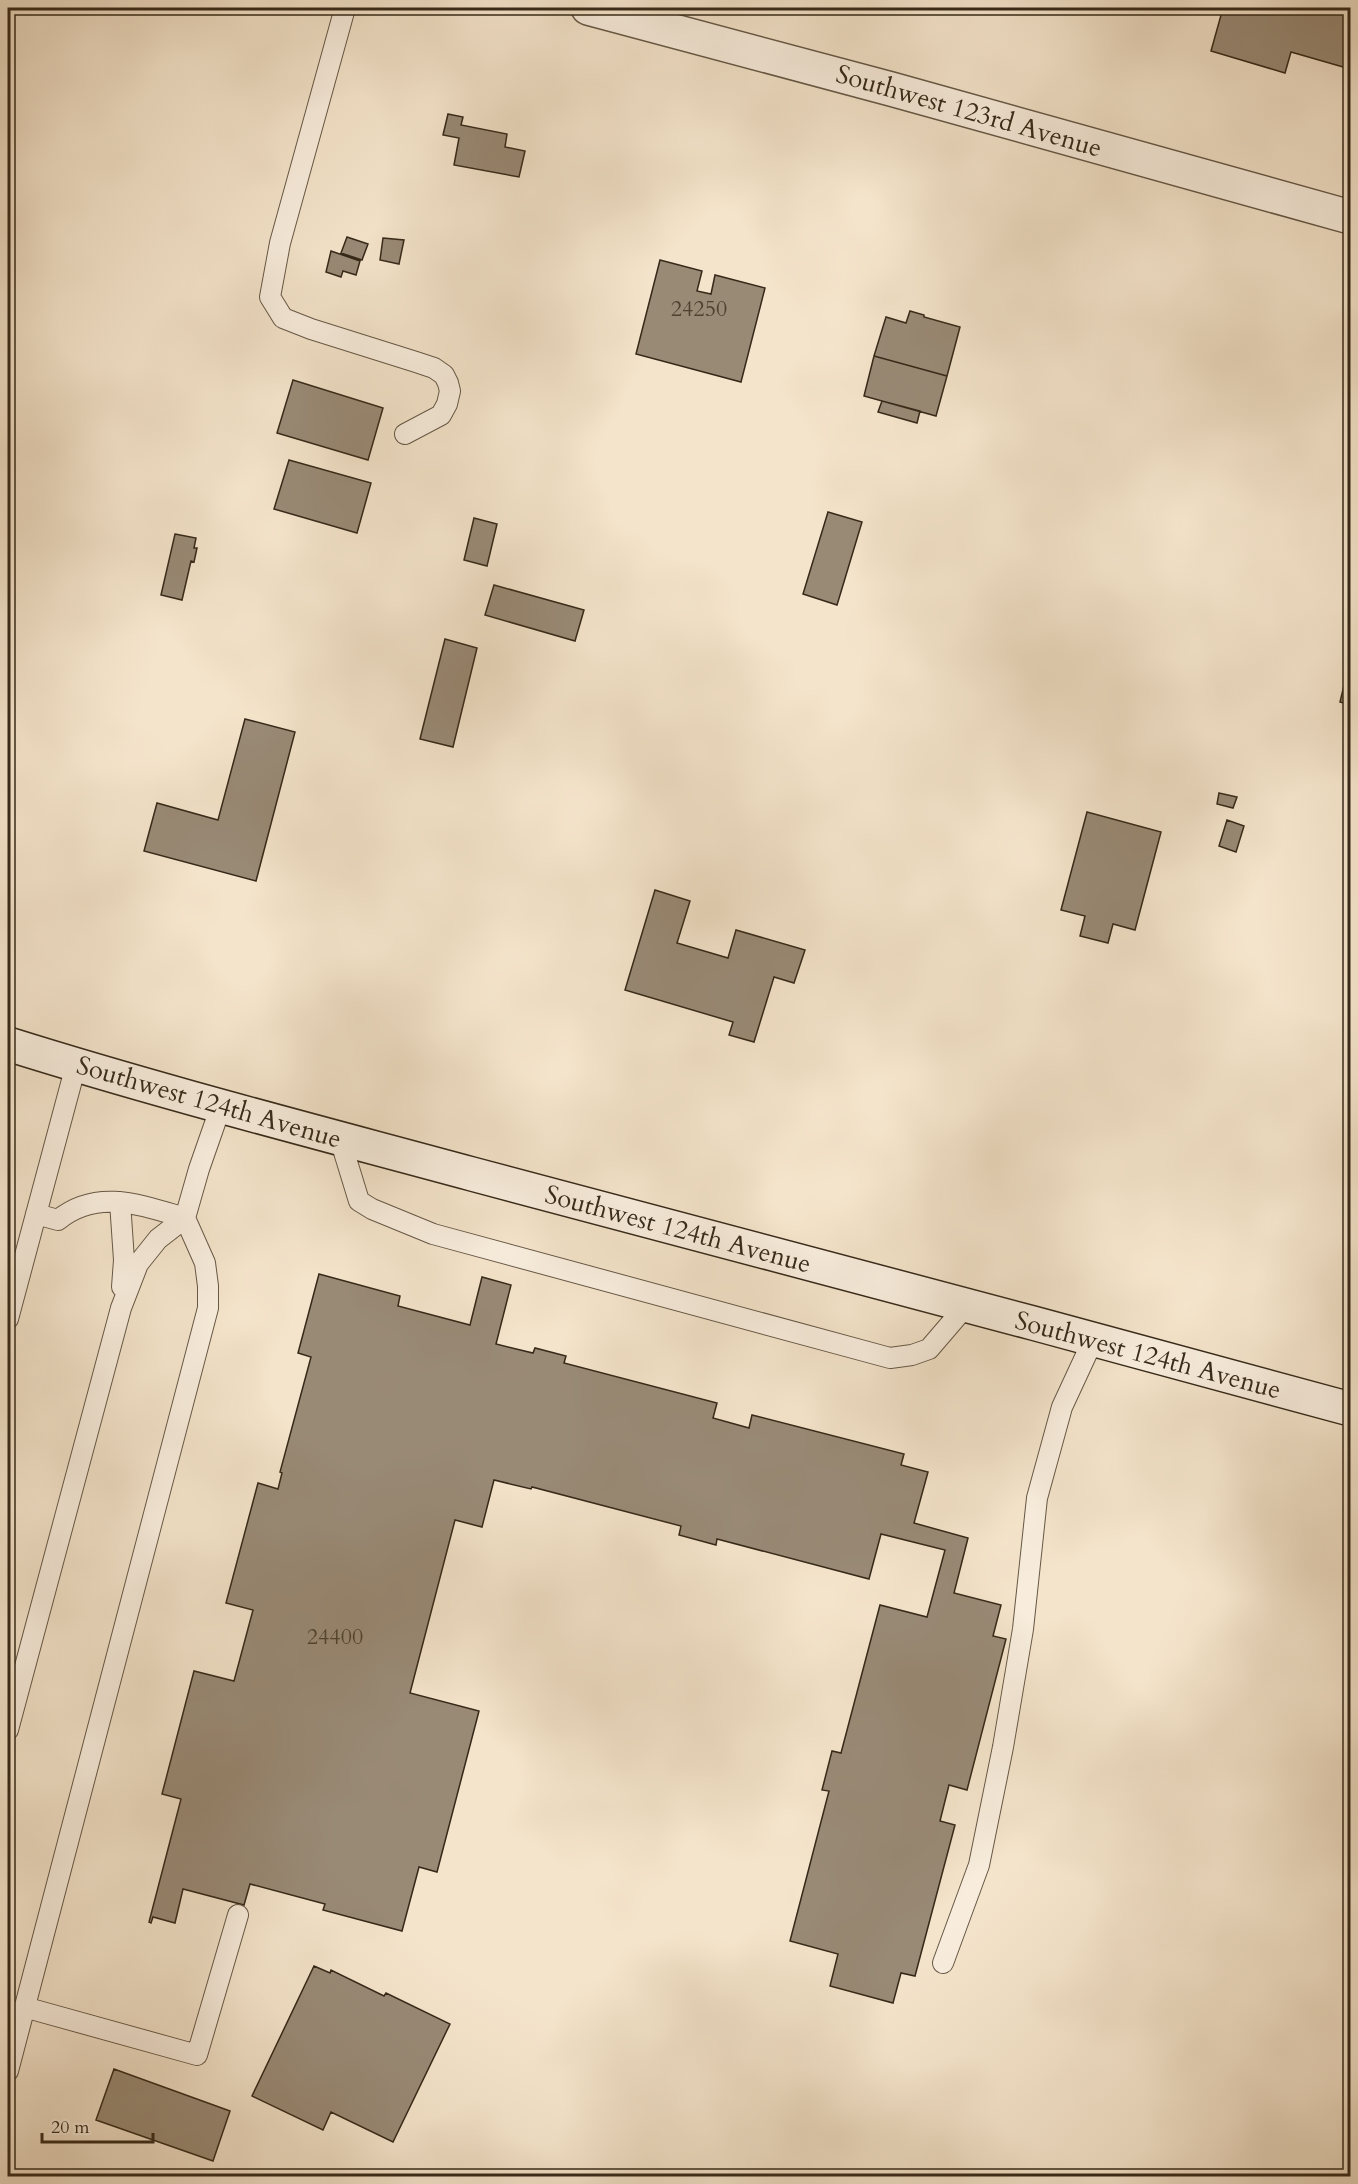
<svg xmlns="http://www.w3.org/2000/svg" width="1358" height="2184" viewBox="0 0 1358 2184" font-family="Cardo,serif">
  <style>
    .building { fill: #998a76; stroke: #362919; stroke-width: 1.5 }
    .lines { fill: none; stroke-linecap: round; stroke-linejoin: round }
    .lane-casing { stroke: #665846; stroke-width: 22 }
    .street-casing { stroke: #665846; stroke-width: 36 }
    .secondary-casing { stroke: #362919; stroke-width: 36 }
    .lane { stroke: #f8eddd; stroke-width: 20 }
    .street { stroke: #f8eddd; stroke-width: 33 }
    .secondary { stroke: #f8eddd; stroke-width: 33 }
    .labels { text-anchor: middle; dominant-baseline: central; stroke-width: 5; stroke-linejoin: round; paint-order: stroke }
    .number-label { font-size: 22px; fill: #4f4130 }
    .street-label { font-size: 26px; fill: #362919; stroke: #f8eddd }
  </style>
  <rect width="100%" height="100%" fill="#f4e4cb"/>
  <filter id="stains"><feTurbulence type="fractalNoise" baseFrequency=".00333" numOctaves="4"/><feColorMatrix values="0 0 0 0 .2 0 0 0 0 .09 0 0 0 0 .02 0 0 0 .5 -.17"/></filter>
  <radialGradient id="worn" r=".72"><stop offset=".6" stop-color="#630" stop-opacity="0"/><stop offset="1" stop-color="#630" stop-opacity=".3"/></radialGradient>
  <!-- building -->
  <path class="building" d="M 1223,8 L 1350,8 L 1350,69 L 1291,52 L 1285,73 L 1211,51 Z
    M 448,114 L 463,117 L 461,125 L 507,134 L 505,147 L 525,151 L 519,177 L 454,165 L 459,138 L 443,135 Z
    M 347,237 L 368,244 L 362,260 L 341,253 Z
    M 383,238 L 404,240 L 399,264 L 380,260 Z
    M 331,251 L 360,261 L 356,275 L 343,271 L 341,277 L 326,272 Z
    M 660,260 L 702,271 L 697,291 L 711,294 L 715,275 L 765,288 L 741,382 L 636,354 Z
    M 910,311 L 924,315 L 924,317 L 960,327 L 947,376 L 874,356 L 886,317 L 906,323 Z
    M 874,356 L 947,376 L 936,416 L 864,396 Z
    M 293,380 L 383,408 L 368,460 L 277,433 Z
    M 882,401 L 920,411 L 917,423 L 878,412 Z
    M 289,460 L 371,483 L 357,533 L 274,509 Z
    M 828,512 L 862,522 L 837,605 L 803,594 Z
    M 474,518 L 497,524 L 487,566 L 464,560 Z
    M 175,534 L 196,538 L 194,548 L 197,548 L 194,562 L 191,561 L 182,600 L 161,595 Z
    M 494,585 L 584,610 L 575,641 L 485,615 Z
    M 445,639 L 477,648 L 453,747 L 420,739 Z
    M 1350,660 L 1350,705 L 1340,702 Z
    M 245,719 L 295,732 L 256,881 L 144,851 L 157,803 L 218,820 Z
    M 1219,793 L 1237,797 L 1233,808 L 1217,804 Z
    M 1087,812 L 1161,832 L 1135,930 L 1113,924 L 1108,943 L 1080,936 L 1085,916 L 1061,910 Z
    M 1227,820 L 1244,826 L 1236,852 L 1219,846 Z
    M 655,890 L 690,901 L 677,943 L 728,958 L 736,930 L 805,950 L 794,983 L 774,977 L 754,1042 L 729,1035 L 733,1022 L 625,990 Z
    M 319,1274 L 400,1296 L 398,1306 L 470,1325 L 482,1277 L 511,1285 L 496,1344 L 533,1353 L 535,1348 L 566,1356 L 564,1363 L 717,1403 L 713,1418 L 749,1428 L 752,1415 L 904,1454 L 901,1465 L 928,1472 L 914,1523 L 968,1538 L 954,1593 L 1001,1605 L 993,1636 L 1006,1639 L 967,1790 L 949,1785 L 940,1821 L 955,1825 L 915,1976 L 901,1973 L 893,2003 L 830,1986 L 838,1954 L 790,1941 L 829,1791 L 822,1790 L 832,1751 L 841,1753 L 880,1605 L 927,1617 L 945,1550 L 881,1534 L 869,1579 L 717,1539 L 716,1545 L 679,1535 L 681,1526 L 532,1487 L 531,1489 L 494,1480 L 482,1527 L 455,1520 L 410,1693 L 479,1711 L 437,1872 L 419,1867 L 402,1931 L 323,1910 L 325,1904 L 250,1884 L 244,1905 L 183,1889 L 175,1923 L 153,1917 L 151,1923 L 149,1922 L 181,1799 L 162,1794 L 194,1671 L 234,1681 L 253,1610 L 226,1603 L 258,1483 L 278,1489 L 282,1473 L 280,1472 L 311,1357 L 298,1353 Z
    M 314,1966 L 330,1973 L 331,1970 L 384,1996 L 386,1993 L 450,2024 L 393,2142 L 331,2112 L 323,2130 L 252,2096 Z
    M 114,2069 L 230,2111 L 213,2161 L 96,2120 Z"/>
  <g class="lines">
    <!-- lane casing -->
    <g class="lane-casing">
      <path id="lane" d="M 345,8 L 280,243 L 270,297 L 283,318 L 311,329 L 416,362 L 434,368 L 444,375 L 448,383 L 450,391 L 447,404 L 441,415 L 405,434
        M 340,1139 L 359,1201 L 372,1209 L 433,1234 L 890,1358 L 912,1355 L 929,1349 L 965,1307
        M 120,1202 L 124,1260 L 122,1287
        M 36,1214 L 58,1220 C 97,1188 141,1205 185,1218
        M 8,1319 L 76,1065
        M 8,1730 L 121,1308 L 138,1264 L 158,1239 L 185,1218
        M 943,1963 L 979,1865 L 1003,1747 L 1023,1629 L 1037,1498 L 1062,1407 L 1094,1338
        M 24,2007 L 197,2055 L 238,1915
        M 8,2071 L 208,1308 L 208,1286 L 205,1263 L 185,1218 L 199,1169 L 221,1106"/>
    </g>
    <!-- street casing -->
    <g class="street-casing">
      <path id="street" d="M 588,8 L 891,89 L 1350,217"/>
    </g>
    <!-- secondary casing -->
    <g class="secondary-casing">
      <path id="secondary" d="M 8,1044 C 161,1092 317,1132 472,1174 C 765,1253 1058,1328 1350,1409"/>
    </g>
    <!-- lane -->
    <use href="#lane" class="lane"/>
    <!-- street -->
    <use href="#street" class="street"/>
    <!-- secondary -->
    <use href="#secondary" class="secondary"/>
  </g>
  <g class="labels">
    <!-- number labels -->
    <g class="number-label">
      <text x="699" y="309">24250</text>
      <text x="335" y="1637">24400</text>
    </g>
    <!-- street labels -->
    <g class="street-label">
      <text transform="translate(969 111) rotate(16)">Southwest 123rd Avenue</text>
      <text transform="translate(209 1102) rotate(16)">Southwest 124th Avenue</text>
      <text transform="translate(678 1229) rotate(15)">Southwest 124th Avenue</text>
      <text transform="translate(1148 1355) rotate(15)">Southwest 124th Avenue</text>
    </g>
  </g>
  <!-- margin -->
  <rect width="1358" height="2184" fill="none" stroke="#f4e4cb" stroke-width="30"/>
  <rect x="9" y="9" width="1340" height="2166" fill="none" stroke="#362919" stroke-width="3"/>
  <rect x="15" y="15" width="1328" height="2154" fill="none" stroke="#362919" stroke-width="1.5"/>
  <!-- scale -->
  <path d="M42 2133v9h111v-9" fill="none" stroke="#362919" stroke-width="3"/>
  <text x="51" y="2133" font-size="18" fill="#362919" stroke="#f8eddd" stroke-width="4.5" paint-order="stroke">20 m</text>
  <rect width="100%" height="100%" filter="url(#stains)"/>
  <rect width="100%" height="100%" fill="url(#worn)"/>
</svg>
